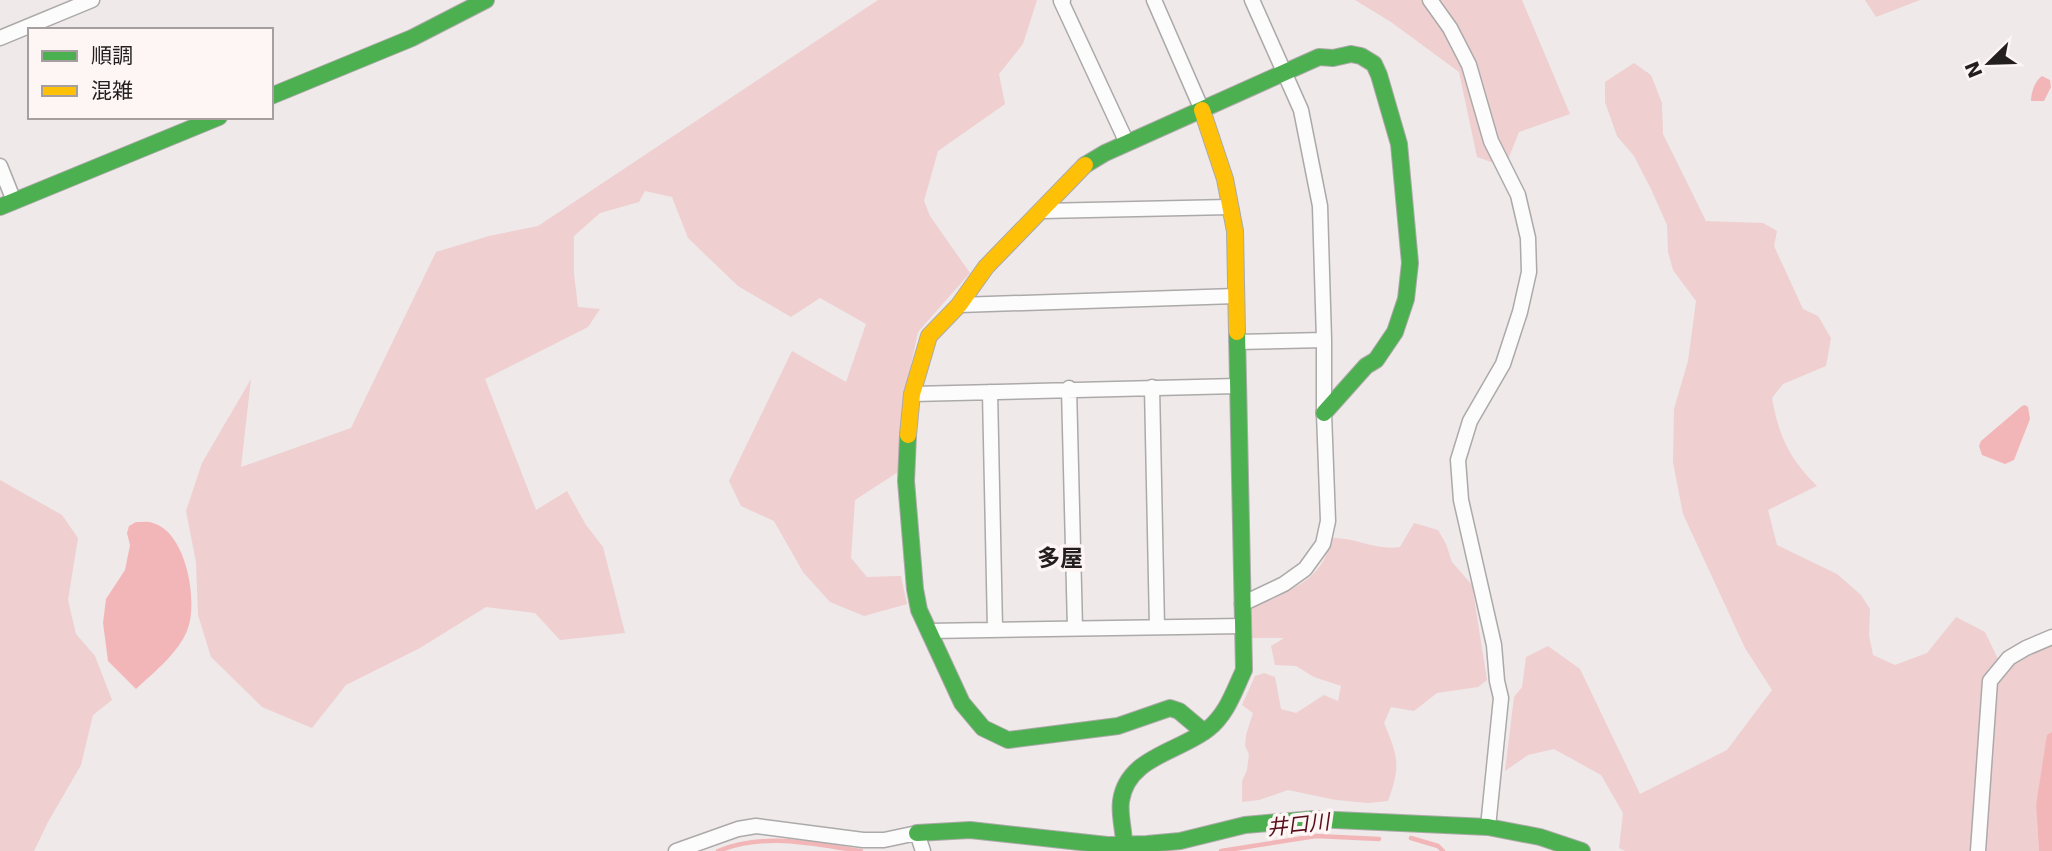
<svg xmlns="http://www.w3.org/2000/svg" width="2052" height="851" viewBox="0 0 2052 851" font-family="'DejaVu Sans','Noto Sans JP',sans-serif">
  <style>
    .green { fill: #efcfd0 }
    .water { fill: #f3b6b8 }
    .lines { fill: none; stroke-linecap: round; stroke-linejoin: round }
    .stream { stroke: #f3b6b8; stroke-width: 4.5 }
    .street-casing { stroke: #aca9a9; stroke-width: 17 }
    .fast-casing { stroke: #aca9a9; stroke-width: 18 }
    .slow-casing { stroke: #aca9a9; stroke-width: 18 }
    .street { stroke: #fdfcfc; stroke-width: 14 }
    .fast { stroke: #4caf50; stroke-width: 16 }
    .slow { stroke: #ffc107; stroke-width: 16 }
    .labels { text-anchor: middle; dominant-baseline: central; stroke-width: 7; stroke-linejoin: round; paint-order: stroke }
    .water-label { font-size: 21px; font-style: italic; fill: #590f1b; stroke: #fef5f5 }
    .quarter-label { font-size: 23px; font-weight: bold; fill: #231f1f; stroke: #fef5f5 }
  </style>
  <rect width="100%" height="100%" fill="#efe9e9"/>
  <!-- green -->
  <path class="green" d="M 878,0 L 1037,0 L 1023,44 L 999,74 L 1005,104 L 938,151 L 924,201 L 930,216 L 970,273 L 918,332 L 904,398 L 898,472 L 855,500 L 851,558 L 867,577 L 901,576 L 907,604 L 864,616 L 830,602 L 803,572 L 774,521 L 741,506 L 729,481 L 792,351 L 846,382 L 866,324 L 820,298 L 791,317 L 738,286 L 688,238 L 672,197 L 645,191 L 639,202 L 600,213 L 574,236 L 574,274 L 578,307 L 600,309 L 588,327 L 485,379 L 536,510 L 567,491 L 586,525 L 603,547 L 625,633 L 560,640 L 535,613 L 486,607 L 420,648 L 346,685 L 312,728 L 262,707 L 211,657 L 198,615 L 196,562 L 186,511 L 202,463 L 251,379 L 241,467 L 351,428 L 436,252 L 489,236 L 538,226 Z
    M 1355,0 L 1522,0 L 1570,114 L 1519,132 L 1505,167 L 1477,157 L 1459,72 L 1391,22 Z
    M 1865,0 L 1920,0 L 1876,17 Z
    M 1634,63 L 1651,75 L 1662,103 L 1663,134 L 1706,221 L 1763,223 L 1777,231 L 1774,246 L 1803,309 L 1818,316 L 1831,338 L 1826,366 L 1783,384 L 1772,398 C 1779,437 1789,458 1817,486 L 1768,510 L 1777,545 L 1837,574 L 1861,595 L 1870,609 L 1869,635 L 1873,655 L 1895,665 L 1927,653 L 1956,617 L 1985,632 L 1998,659 L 1985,680 L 1971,851 L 1625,851 L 1619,848 L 1623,813 L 1601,775 L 1554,749 L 1528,755 L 1505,771 L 1514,697 L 1522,687 L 1526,657 L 1548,646 L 1580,669 L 1640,794 L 1727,750 L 1772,690 L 1745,648 L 1683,514 L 1673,462 L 1674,409 L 1688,361 L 1696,301 L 1673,270 L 1668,252 L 1667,225 L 1651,189 L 1634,156 L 1617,136 L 1605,102 L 1605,82 Z
    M 0,480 L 62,515 L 78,538 L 68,600 L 76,634 L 95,656 L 112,700 L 93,715 L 81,765 L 48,822 L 34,851 L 0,851 Z
    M 1414,523 L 1438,530 L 1446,544 L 1452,562 L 1472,585 L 1487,680 L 1478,687 L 1437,693 L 1414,711 L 1391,707 L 1384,723 C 1398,756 1401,766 1388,801 L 1368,803 L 1336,800 L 1288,790 L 1259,800 L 1242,802 L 1242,781 L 1247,770 L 1249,754 L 1245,746 L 1246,735 L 1253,713 L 1242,705 L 1255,676 L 1264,673 L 1275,677 L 1281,709 L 1296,713 L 1324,695 L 1338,701 L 1341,686 L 1314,677 L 1296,666 L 1275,665 L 1271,646 L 1284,638 L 1249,638 L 1249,613 L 1253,607 C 1289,589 1323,583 1331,538 C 1355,537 1377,551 1400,547 Z
    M 2052,644 L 2052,732 L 2036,805 L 2039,851 L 1984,851 L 1995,688 L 2010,664 Z"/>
  <!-- water -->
  <path class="water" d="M 2042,76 L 2050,80 L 2051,87 L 2044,101 L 2031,101 C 2031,92 2035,81 2042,76 Z
    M 2025,405 L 2028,407 L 2030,419 L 2014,460 L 2005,464 L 1982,455 L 1979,446 L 1981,441 L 2022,406 Z
    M 136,522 C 141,522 148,521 153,523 C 186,532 198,600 188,628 C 180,652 154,672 136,689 L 108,661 L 103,623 L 106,599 L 125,570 L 130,545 L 127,533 L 129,526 Z
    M 2052,732 L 2052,851 L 2039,851 L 2036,805 L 2047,735 Z"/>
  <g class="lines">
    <!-- stream -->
    <path class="stream" d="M 1411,838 L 1438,846 L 1443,851
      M 718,851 C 766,832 812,844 861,851
      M 1221,851 L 1316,836 L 1379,839"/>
    <!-- street casing -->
    <g class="street-casing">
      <path id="street" d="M 1063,0 L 1061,1 L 1127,143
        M 1154,0 L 1202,110
        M 1430,0 L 1450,28 L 1469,65 L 1491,141 L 1518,195 L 1528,238 L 1529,272 L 1520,312 L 1503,364 L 1470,421 L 1458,460 L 1461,500 L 1494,645 L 1497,681 L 1501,698 L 1488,827
        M 0,38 L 92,0
        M 0,166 L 14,201
        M 1042,211 L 1230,207
        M 959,305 L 1236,296
        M 1237,342 L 1324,340
        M 1152,387 L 1157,627
        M 1069,388 L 1075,628
        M 990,392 L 995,629
        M 912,394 L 1237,386
        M 1242,604 L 1284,584 L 1305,569 L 1323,544 L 1328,521 L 1324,413 L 1324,340 L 1320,206 L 1301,110 L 1252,0
        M 929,631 L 1243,626
        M 676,851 L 738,829 L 756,826 L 863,840 L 884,840 L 917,833 L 923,851
        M 1978,851 L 1990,681 L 2009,658 L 2026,648 L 2052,637"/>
    </g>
    <!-- fast casing -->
    <g class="fast-casing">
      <path id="fast" d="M 271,96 L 412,38 L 486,0
        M 1085,165 L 1105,153 L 1319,57 L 1333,58 L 1351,54 L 1361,56 L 1374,64 L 1379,75 L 1399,144 L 1410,263 L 1406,299 L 1395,332 L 1376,360 L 1366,366 L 1324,413
        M 0,207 L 219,117
        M 908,435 L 906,481 L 915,589 L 919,610 L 962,703 L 983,728 L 1008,740 L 1118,726 L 1170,708 L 1179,711 L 1204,732
        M 917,833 L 970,830 L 1107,845 L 1147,844 L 1180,841 L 1245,825 L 1314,819 L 1488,827 L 1540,837 L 1582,851
        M 1124,844 C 1124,830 1119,815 1121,801 C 1127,757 1179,752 1208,729 C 1227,714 1234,691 1244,670 L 1237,332"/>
    </g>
    <!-- slow casing -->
    <g class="slow-casing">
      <path id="slow" d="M 1202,110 L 1225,179 L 1235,231 L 1237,332
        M 908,435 L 912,394 L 929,336 L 959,305 L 986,267 L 1085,165"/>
    </g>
    <!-- street -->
    <use href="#street" class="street"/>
    <!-- fast -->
    <use href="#fast" class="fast"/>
    <!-- slow -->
    <use href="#slow" class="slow"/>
  </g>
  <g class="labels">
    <!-- water labels -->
    <g class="water-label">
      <text transform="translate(1298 825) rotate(-6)">井口川</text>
    </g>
    <!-- quarter labels -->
    <g class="quarter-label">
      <text x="1060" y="558">多屋</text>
    </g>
  </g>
  <!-- legend -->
  <rect x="28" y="28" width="245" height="91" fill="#fef5f5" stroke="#a69f9f" stroke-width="2"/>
  <rect x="42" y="51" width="35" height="10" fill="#4caf50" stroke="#a69f9f" stroke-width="2"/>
  <text x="91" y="63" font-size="21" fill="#231f1f">順調</text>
  <rect x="42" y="86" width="35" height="10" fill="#ffc107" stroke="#a69f9f" stroke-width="2"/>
  <text x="91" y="98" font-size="21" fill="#231f1f">混雑</text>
  <!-- north arrow -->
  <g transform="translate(1989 63) rotate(247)" stroke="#fef5f5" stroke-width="5" paint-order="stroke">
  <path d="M0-5L12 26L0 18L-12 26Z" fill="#231f1f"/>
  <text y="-10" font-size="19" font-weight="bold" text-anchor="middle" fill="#231f1f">N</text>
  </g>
</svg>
